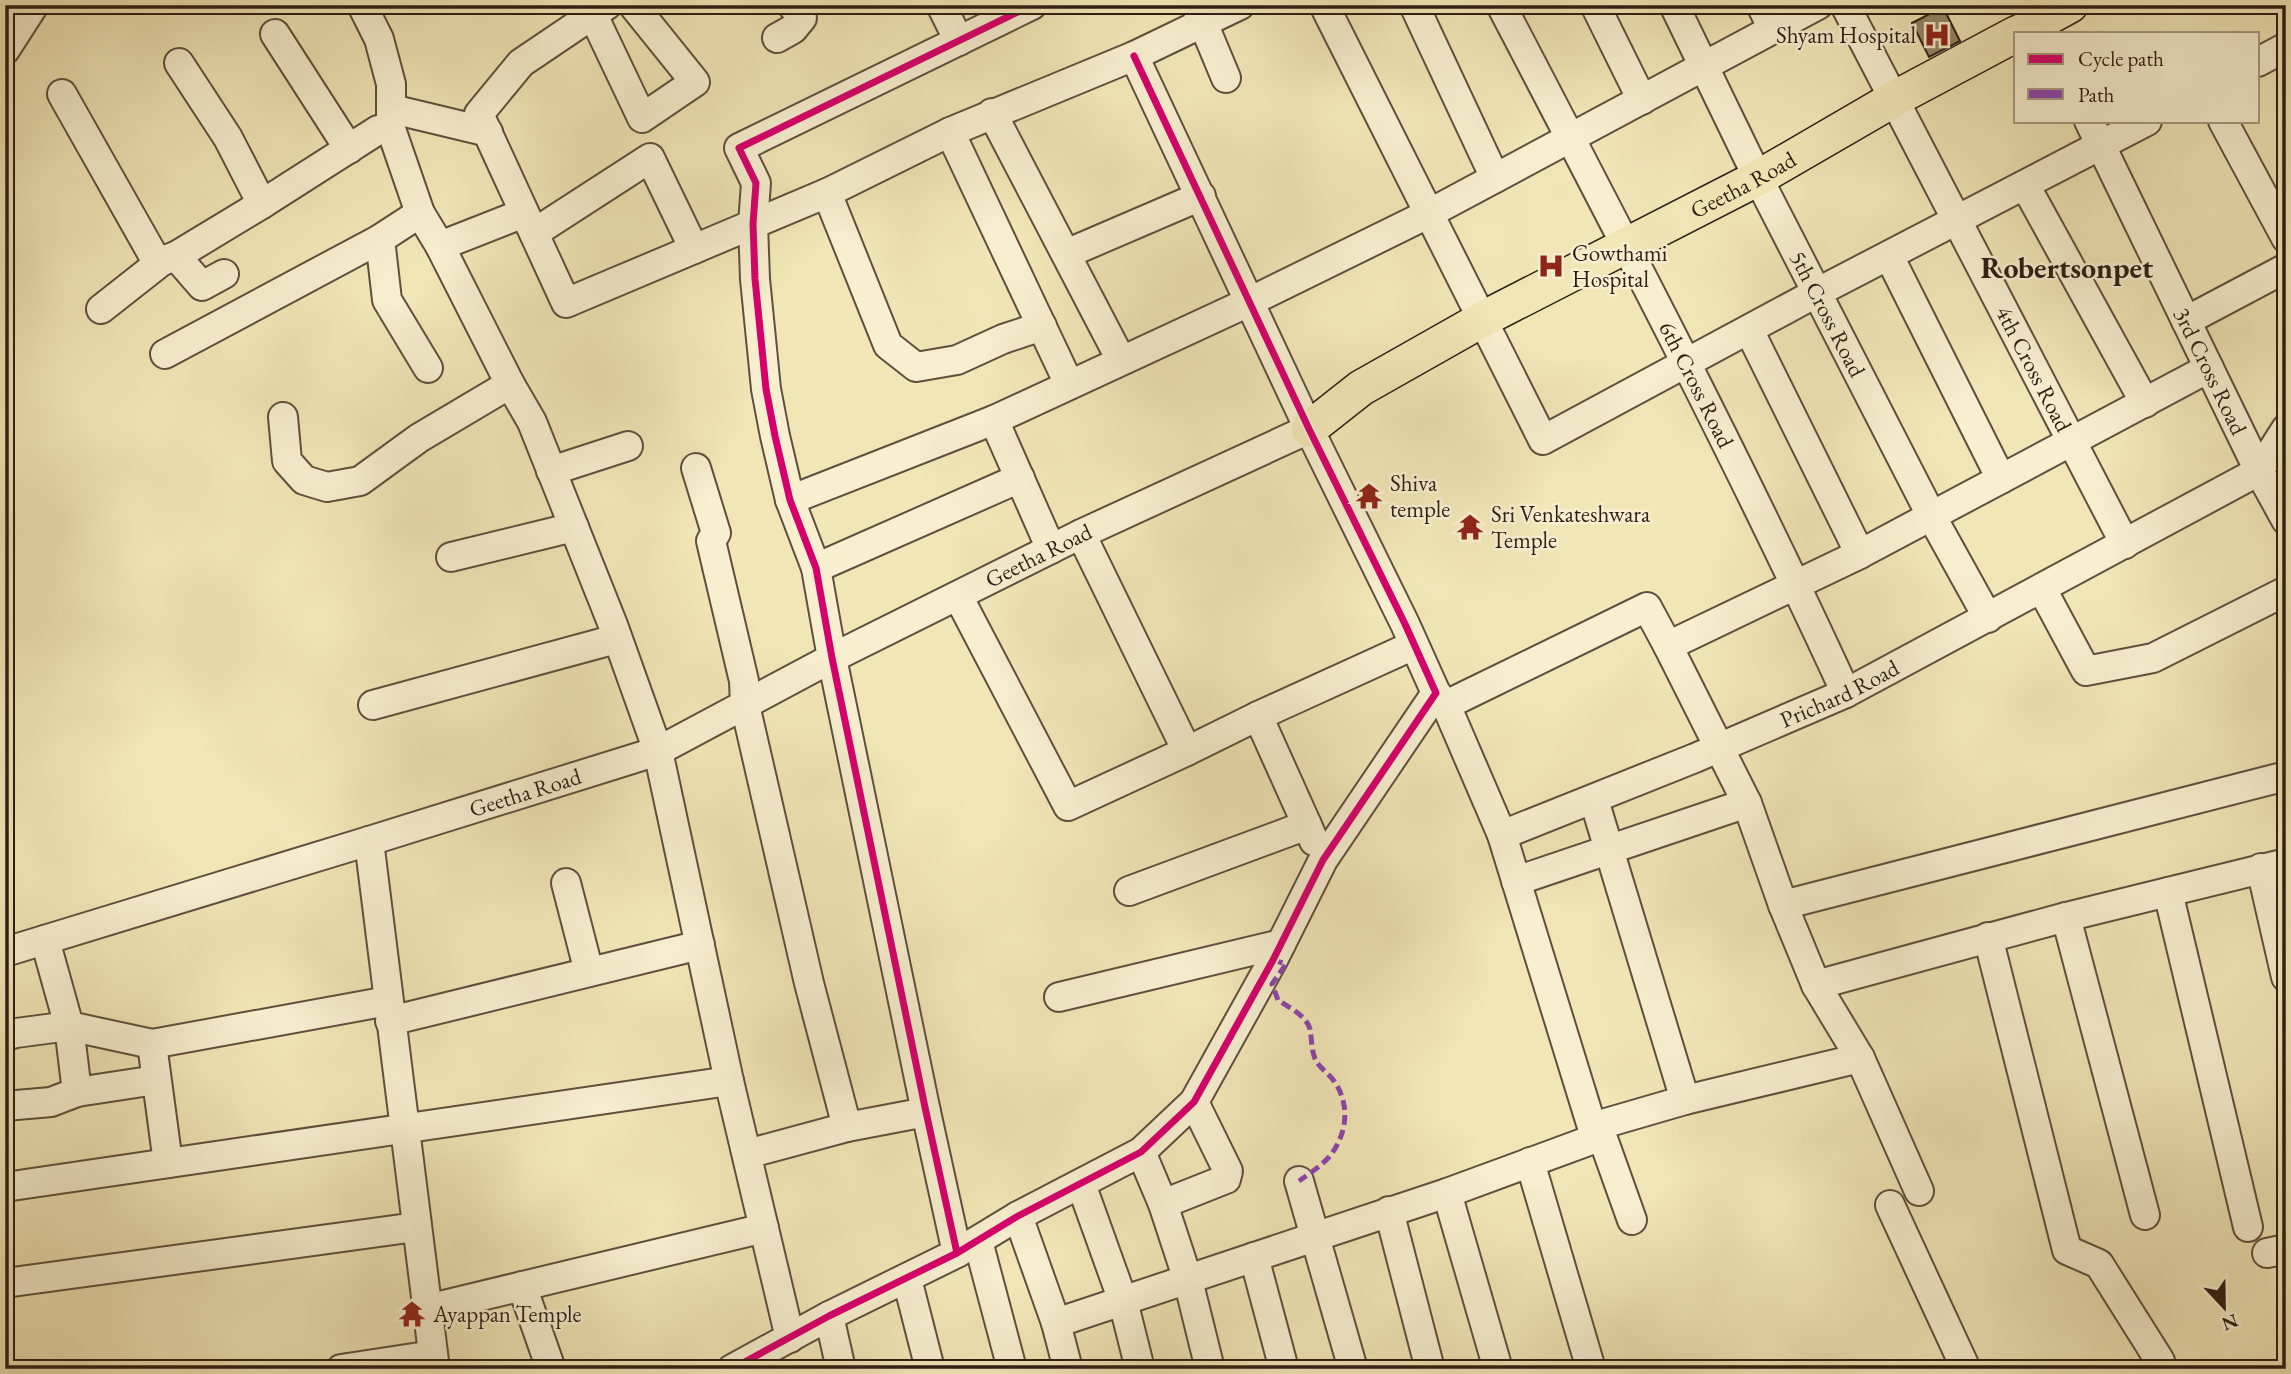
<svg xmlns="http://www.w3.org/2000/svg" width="2291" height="1374" viewBox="0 0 2291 1374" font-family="'EB Garamond',serif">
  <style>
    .building { fill: #958669; stroke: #301d15; stroke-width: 2 }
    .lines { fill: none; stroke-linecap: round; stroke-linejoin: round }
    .minor-casing { stroke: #604f3e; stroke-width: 32 }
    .major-casing { stroke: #301d15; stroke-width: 38 }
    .minor { stroke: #f7efd0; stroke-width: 28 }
    .major { stroke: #f2e6b7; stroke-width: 35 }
    .quiet { stroke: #8e44ad; stroke-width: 5; stroke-dasharray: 10 5; stroke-linecap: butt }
    .cycleway-casing { stroke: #f7efd0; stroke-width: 11 }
    .cycleway { stroke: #d6006c; stroke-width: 7 }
    .labels { text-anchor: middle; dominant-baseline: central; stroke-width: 5; stroke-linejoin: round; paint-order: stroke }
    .poi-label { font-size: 23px; fill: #301d15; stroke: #f7efd0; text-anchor: start }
    .street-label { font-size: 23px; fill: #301d15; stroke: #f7efd0 }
    .district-label { font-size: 30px; font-weight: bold; fill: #301d15; stroke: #f7efd0 }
  </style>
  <rect width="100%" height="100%" fill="#f2e6b7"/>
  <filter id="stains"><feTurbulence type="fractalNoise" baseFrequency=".00286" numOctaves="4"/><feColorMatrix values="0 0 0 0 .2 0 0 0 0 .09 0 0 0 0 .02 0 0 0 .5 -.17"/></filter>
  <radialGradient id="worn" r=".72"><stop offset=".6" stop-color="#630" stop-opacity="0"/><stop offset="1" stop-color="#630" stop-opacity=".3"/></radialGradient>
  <!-- building -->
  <path class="building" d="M 1943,7 L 1960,41 L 1929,57 L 1912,23 Z"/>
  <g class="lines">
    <!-- minor casing -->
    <g class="minor-casing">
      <g id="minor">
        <path d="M 362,5 L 379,39 L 391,84 L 391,129 L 420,213 L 440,246 L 510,384 L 532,422 L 613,625 L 658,751 L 729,1081 L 790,1338"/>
        <path d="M 607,5 L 521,63 L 479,114 L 566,303 L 827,193 L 950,132 L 1134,56 L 1240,5"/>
        <path d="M 941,5 L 959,41"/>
        <path d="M 1324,5 L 1543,440 L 1818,292 L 2147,121"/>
        <path d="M 1414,5 L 1495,178"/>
        <path id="s1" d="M 1501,5 C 1620,233 1739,460 1846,693"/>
        <path d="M 1595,5 L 1642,100"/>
        <path id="s2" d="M 1674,5 L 1758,178 L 1932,517 L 1988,618"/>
        <path d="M 1761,5 L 1773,29"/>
        <path id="s3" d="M 1845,5 L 2125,544"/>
        <path d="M 1196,6 L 1226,78"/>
        <path d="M 593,15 L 642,118 L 695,82 L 633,5"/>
        <path d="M 275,34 L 349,149"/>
        <path d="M 777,38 L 793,29 L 802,18 L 792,5"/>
        <path d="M 5,50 L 34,5"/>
        <path d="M 2258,62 L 2286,47"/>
        <path d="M 179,63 L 228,138 L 262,204 L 378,130 L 391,129"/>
        <path d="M 62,94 L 153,255 L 162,261 L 176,256"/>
        <path d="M 392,109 L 488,132"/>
        <path d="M 992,113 L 1121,360"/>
        <path id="s4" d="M 2089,121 L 2259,471 L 2286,520"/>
        <path d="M 2223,121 L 2286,238"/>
        <path d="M 950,132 L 1069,384"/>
        <path d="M 2025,185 L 2145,403"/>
        <path d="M 827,193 L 888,345 L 916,367 L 957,360 L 1003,339 L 1042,326"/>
        <path d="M 420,213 L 380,239 L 387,300 L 428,368"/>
        <path d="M 534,233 L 650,158 L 694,249"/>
        <path d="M 440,246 L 524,213"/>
        <path d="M 1066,254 L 1201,196"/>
        <path d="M 1889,256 L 2001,479"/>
        <path d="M 224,274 L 202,286 L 176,256 L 262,204"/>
        <path d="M 101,309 L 162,261"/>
        <path d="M 2186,321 L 2286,268"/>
        <path d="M 1749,330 L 1860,554"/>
        <path d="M 165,354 L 380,239"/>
        <path d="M 283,417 L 287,461 L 304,480 L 327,487 L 360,481 L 419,438 L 510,384"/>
        <path d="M 994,420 L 1051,549"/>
        <path d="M 696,468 L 716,533 L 711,541 L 744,681 L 745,705 L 809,983 L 847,1127"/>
        <path d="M 551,471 L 628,446"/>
        <path d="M 790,500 L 994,420 L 1251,301 L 1430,213 L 1818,5"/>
        <path d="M 1081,534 L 1187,751"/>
        <path d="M 451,557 L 574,527"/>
        <path d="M 816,568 L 1020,478"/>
        <path d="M 2042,589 L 2086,671 L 2153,658 L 2286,591"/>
        <path d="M 958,596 L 1068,806 L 1187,751 L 1258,716"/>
        <path id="s5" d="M 1436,693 L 1446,705 L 1502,835 L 1695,758 L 1846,693 L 2259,471 L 2286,429"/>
        <path d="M 373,705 L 616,639"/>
        <path d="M 1446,705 L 1647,607 L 1668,646"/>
        <path d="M 1594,800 L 1685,1100"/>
        <path d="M 1307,825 L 1258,716 L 1414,645"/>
        <path d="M 1502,835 L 1592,1127 L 1602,1136 L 1632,1220"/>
        <path d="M 369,841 L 435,1369"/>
        <path d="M 2261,868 L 2286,977"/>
        <path d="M 1516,881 L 1747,803"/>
        <path d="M 566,883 L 589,972"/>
        <path d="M 1129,891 L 1307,825 L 1314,841"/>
        <path d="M 2168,892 L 2248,1227"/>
        <path d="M 1783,905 L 2286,776"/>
        <path d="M 2066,917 L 2145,1215"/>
        <path d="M 1988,937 L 2067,1250 L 2099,1264 L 2160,1361"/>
        <path d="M 45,940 L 69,1026 L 152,1044"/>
        <path id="s6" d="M 5,952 L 369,841 L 658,751 L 832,658 L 1081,534 L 1309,429"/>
        <path d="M 1816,985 L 2066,917 L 2286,863"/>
        <path d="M 1059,997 L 1281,944"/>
        <path d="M 390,1021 L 700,945"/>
        <path d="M 5,1036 L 16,1033 L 69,1026 L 77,1092 L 156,1080"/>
        <path d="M 5,1106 L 51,1102 L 77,1092"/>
        <path d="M 1592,1127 L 1685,1100 L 1860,1058"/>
        <path d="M 1141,1152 L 1163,1204 L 1188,1280 L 1210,1369"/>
        <path d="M 747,1154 L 847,1127 L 926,1112"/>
        <path d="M 1530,1162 L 1591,1369"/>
        <path d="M 168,1163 L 152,1044 L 388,1001"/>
        <path d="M 1299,1181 L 1353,1369"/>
        <path d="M 1081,1184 L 1123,1301 L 1140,1369"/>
        <path d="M 5,1187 L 729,1081"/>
        <path d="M 1919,1191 L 1860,1058 L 1816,985 L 1783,905 L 1747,803 L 1668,646 L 1860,554 L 2209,368"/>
        <path d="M 1447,1193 L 1498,1369"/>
        <path d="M 1163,1204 L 1226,1179 L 1228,1171 L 1194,1102"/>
        <path d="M 1890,1205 L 1966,1369"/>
        <path d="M 1389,1211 L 1430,1369"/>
        <path d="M 1018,1216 L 1056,1323 L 1447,1193 L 1602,1136"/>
        <path d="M 978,1241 L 1012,1369"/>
        <path d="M 957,1253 L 926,1112 L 832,658 L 816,568 L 790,500 L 775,436 L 766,389 L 755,279 L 753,224 L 756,183 L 739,148 L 1032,5"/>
        <path d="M 2267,1253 L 2286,1249"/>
        <path d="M 1254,1257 L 1284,1369"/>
        <path d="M 907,1279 L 930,1369"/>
        <path d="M 5,1283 L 416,1227"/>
        <path d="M 522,1286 L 551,1369"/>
        <path d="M 427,1309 L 764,1228"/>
        <path d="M 829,1316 L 841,1369"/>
        <path d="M 1056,1323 L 1068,1369"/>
        <path d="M 341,1369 L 433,1355"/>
        <path d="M 732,1369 L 829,1316 L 957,1253 L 1018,1216 L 1141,1152 L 1194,1102 L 1273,960 L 1323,860 L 1436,693 L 1405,624 L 1309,429 L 1134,56"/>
      </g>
    </g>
    <!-- major casing -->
    <g class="major-casing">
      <g id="major">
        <path d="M 2019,33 L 2070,5"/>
        <path id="s7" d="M 1309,429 L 1361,388 L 1483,319 L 1758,178 L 1894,99 L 2016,34"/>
      </g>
    </g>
    <!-- minor -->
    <use href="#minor" class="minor"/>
    <!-- major -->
    <use href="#major" class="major"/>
    <!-- quiet -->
    <path class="quiet" d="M 1273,960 L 1286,964 L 1272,984 L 1278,1000 C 1288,1007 1306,1015 1310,1029 C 1312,1039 1311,1051 1316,1061 C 1320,1068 1329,1074 1334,1081 C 1351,1105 1347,1135 1329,1157 C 1321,1166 1309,1174 1299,1181"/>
    <!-- cycleway casing -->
    <g class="cycleway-casing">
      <path id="cycleway" d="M 957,1253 L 926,1112 L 832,658 L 816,568 L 790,500 L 775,436 L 766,389 L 755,279 L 753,224 L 756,183 L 739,148 L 1032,5
        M 732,1369 L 829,1316 L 957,1253 L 1018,1216 L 1141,1152 L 1194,1102 L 1273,960 L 1323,860 L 1436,693 L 1405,624 L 1309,429 L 1134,56"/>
    </g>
    <!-- cycleway -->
    <use href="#cycleway" class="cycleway"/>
  </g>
  <!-- icons -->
  <defs>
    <g id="hospital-bare" transform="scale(2.1)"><path d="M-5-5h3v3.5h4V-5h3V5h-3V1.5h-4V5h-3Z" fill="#8f2418" stroke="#f7efd0" stroke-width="2.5" paint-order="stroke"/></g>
    <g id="temple-bare" transform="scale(2.1)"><path d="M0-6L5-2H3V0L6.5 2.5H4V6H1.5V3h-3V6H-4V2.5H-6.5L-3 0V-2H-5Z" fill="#8f2418" stroke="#f7efd0" stroke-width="2.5" paint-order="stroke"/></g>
  </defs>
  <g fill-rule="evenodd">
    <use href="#hospital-bare" x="1937" y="35"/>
    <use href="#hospital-bare" x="1551" y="266"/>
    <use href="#temple-bare" x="1369" y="496"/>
    <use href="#temple-bare" x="1470" y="527"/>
    <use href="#temple-bare" x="412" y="1314"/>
  </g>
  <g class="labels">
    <!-- poi labels -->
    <g class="poi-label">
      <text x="1916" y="35" text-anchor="end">Shyam Hospital</text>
      <text x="1572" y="253">Gowthami<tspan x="1572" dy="26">Hospital</tspan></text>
      <text x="1390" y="483">Shiva<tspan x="1390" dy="26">temple</tspan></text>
      <text x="1491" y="514">Sri Venkateshwara<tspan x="1491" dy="26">Temple</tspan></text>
      <text x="433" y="1314">Ayappan Temple</text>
    </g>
    <!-- street labels -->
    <g class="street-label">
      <text stroke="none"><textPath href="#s7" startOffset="499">Geetha Road</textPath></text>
      <text stroke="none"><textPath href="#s2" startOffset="345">5th Cross Road</textPath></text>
      <text stroke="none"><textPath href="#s3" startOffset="410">4th Cross Road</textPath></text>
      <text stroke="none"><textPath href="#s4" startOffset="278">3rd Cross Road</textPath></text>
      <text stroke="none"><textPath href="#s1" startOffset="427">6th Cross Road</textPath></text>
      <text stroke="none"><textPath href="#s6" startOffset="1111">Geetha Road</textPath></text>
      <text stroke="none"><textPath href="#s5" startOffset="523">Prichard Road</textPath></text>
      <text stroke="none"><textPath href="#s6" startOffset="544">Geetha Road</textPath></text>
    </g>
    <!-- district labels -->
    <g class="district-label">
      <text x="2067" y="267">Robertsonpet</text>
    </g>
  </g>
  <!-- margin -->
  <rect width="2291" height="1374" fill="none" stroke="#f2e6b7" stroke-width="28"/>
  <rect x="7" y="7" width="2277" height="1360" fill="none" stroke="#301d15" stroke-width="3.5"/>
  <rect x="14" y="14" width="2263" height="1346" fill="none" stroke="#301d15" stroke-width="2"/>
  <!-- legend -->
  <rect x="2014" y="32" width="245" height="91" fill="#f7efd0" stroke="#a79b85" stroke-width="2"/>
  <rect x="2028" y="54" width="35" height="10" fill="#d6006c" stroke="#a79b85" stroke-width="2"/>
  <text x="2078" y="66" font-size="21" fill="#301d15">Cycle path</text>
  <rect x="2028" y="89" width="35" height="10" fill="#8e44ad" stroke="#a79b85" stroke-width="2"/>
  <text x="2078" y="102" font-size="21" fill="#301d15">Path</text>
  <!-- north arrow -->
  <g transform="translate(2224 1307) rotate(158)" stroke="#f7efd0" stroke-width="5" paint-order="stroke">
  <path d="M0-5L12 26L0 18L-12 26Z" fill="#301d15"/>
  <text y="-10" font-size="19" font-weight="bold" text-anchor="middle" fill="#301d15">N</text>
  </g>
  <rect width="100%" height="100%" filter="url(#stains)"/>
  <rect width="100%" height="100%" fill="url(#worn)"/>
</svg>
